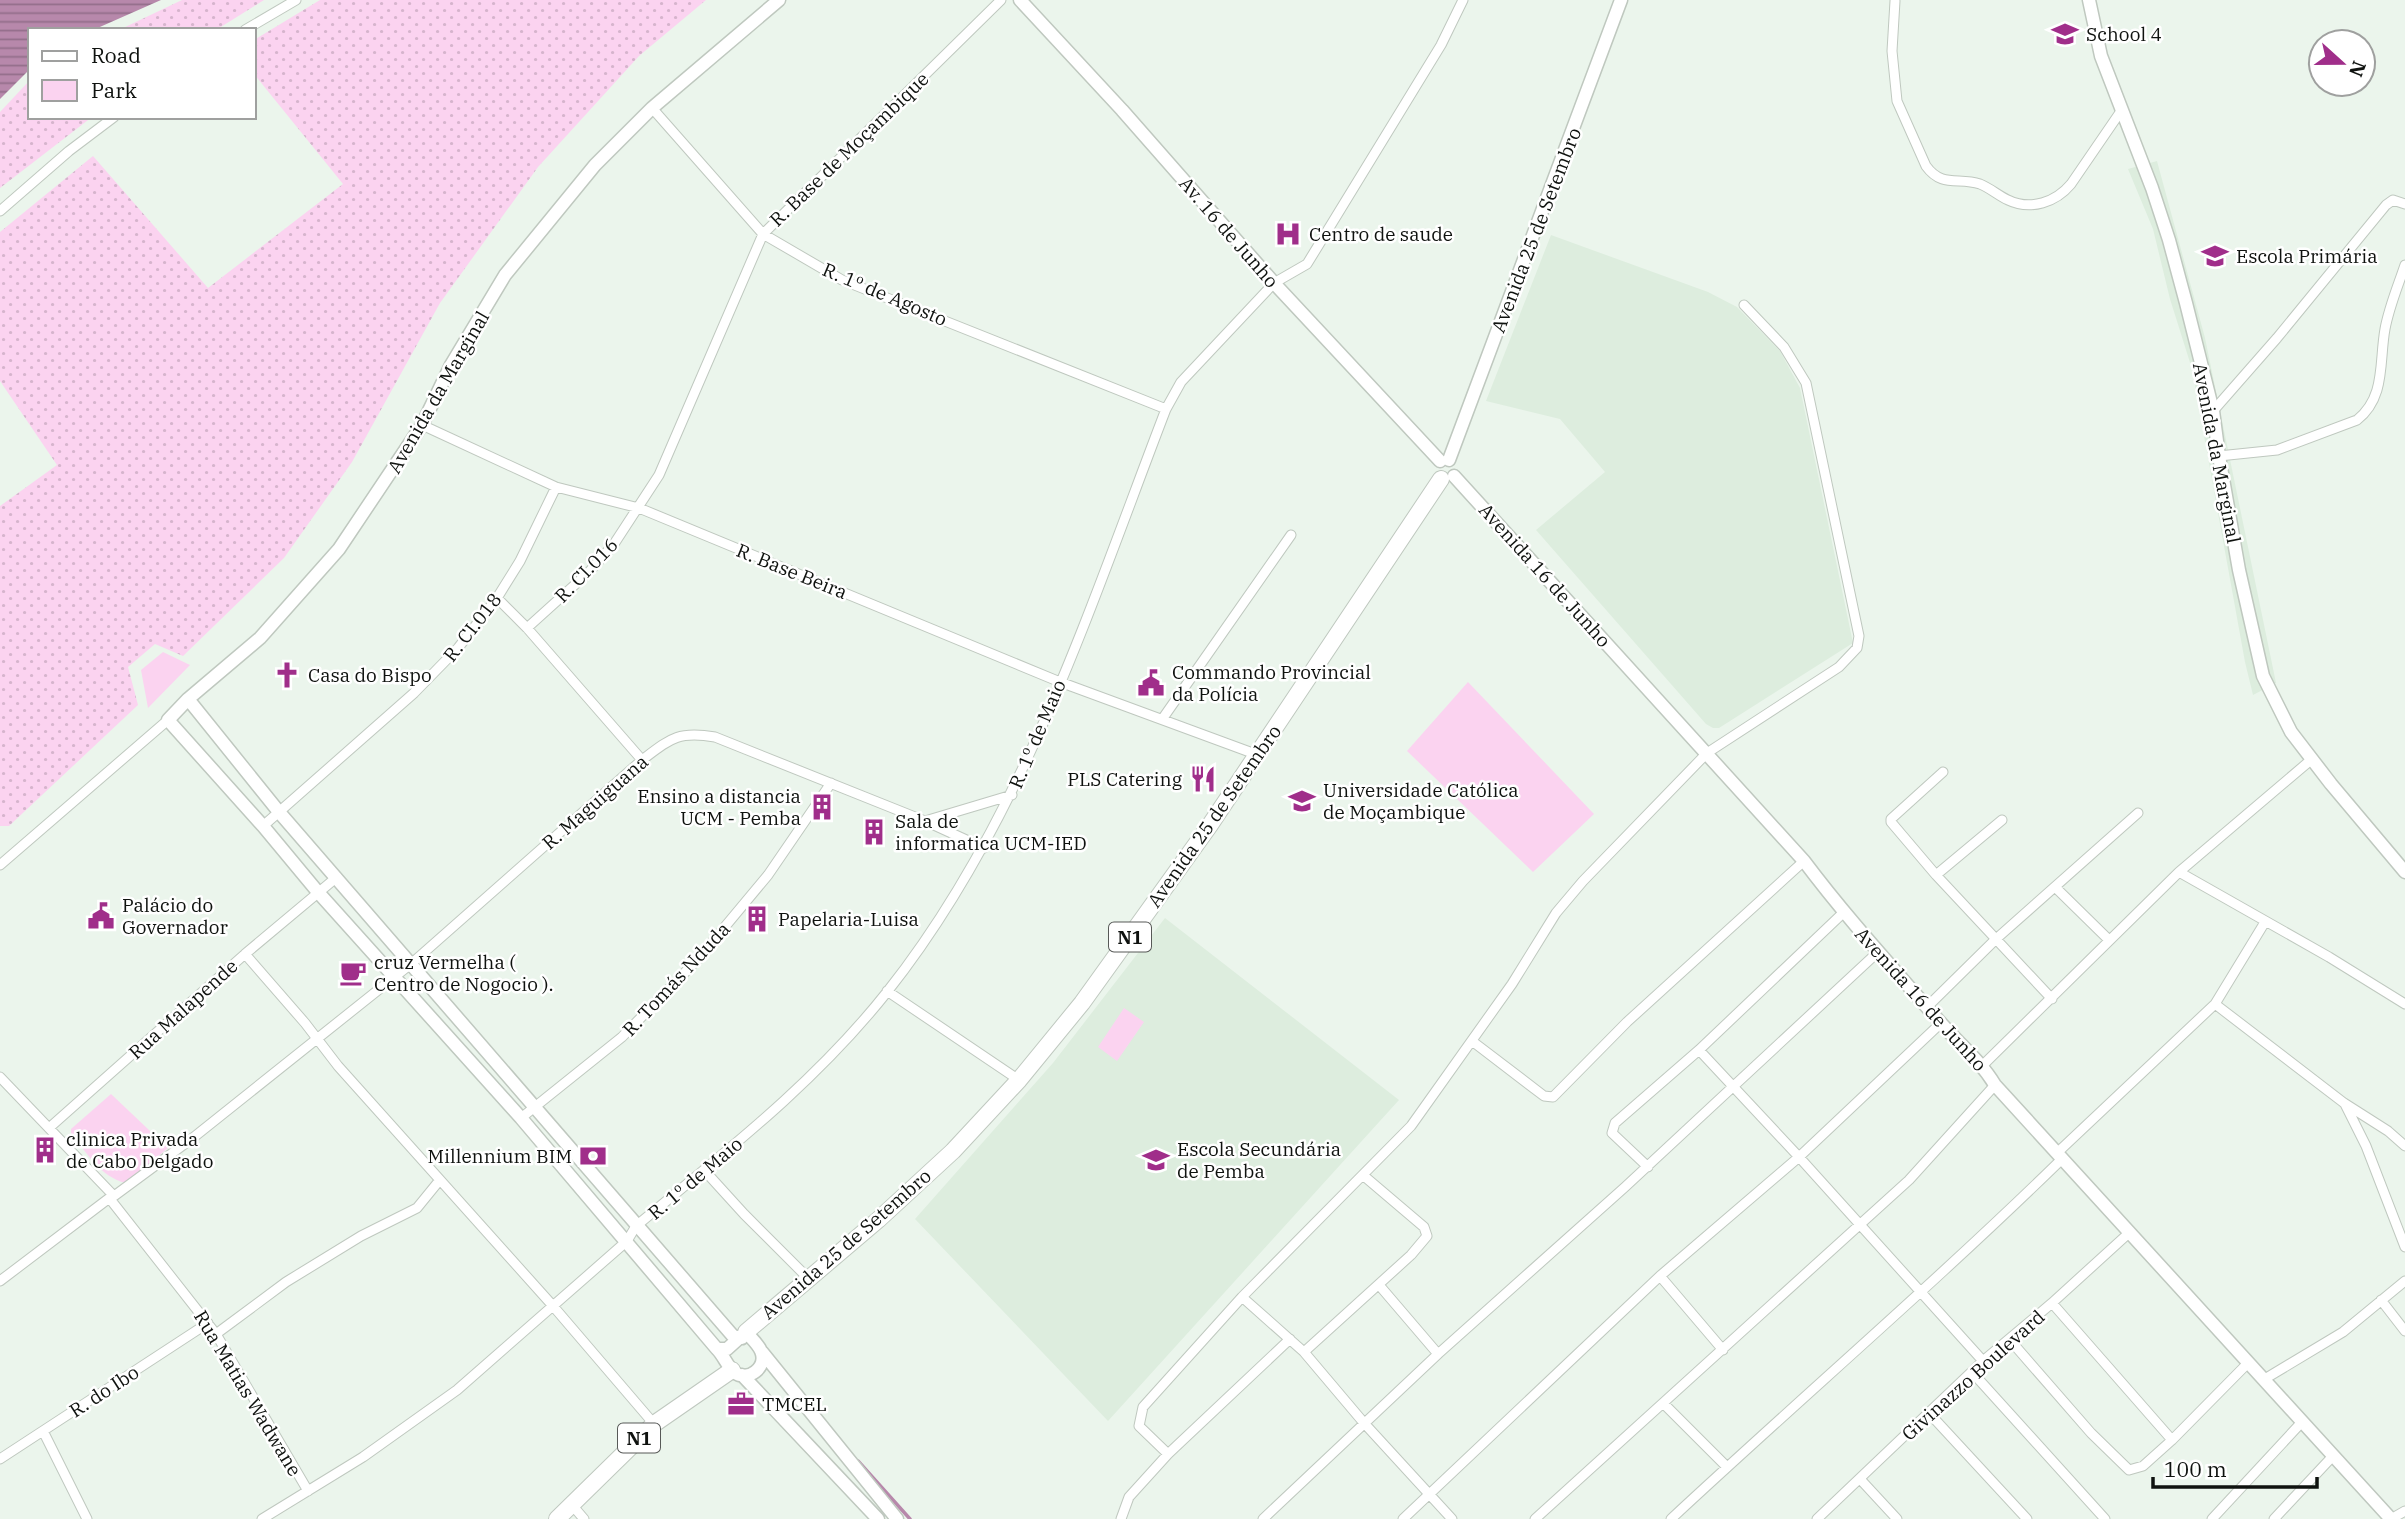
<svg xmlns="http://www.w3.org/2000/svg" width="2405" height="1519" viewBox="0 0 2405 1519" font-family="'IBM Plex Serif',serif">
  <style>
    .built { fill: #ddedde }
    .grass { fill: url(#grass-dots) }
    .park { fill: #fbd3f0 }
    .water { fill: url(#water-rules) }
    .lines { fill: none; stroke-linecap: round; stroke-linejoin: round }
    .stream { stroke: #b788ab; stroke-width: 3.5 }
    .street-casing { stroke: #bfc8bf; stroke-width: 11 }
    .secondary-casing { stroke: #bfc8bf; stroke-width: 15 }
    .highway-casing { stroke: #bfc8bf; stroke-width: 18 }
    .street { stroke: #fff; stroke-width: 9 }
    .secondary { stroke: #fff; stroke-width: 12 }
    .highway { stroke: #fff; stroke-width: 16 }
    .labels { text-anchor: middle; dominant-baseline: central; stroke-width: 5; stroke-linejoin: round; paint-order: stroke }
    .shield { fill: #fff; stroke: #575957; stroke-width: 2 }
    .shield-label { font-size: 18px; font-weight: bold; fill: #0f120f }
    .poi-label { font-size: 19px; fill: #0f120f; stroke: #fff; text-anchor: start }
    .street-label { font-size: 19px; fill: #0f120f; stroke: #fff }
  </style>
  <defs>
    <pattern id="grass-dots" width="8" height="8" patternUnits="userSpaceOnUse" patternTransform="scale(1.75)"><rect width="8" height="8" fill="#fbd3f0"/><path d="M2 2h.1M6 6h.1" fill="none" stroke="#d6b4cd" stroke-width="1.8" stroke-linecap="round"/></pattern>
    <pattern id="water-rules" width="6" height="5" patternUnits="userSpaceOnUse" patternTransform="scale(1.75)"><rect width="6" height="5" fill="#b788ab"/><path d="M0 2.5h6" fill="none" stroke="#936e8a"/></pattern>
  </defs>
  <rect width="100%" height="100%" fill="#ebf5ec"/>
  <!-- built -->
  <path class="built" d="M 2157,161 L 2205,338 L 2276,683 L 2253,695 L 2245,662 L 2192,369 L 2170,299 L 2153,229 L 2128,169 Z
    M 1551,235 L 1708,292 L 1737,307 L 1780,351 L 1800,388 L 1853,643 L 1719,728 L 1713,728 L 1706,724 L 1536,530 L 1605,472 L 1560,419 L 1486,401 Z
    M 1165,918 L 1399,1100 L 1108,1421 L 915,1219 L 1053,1063 Z"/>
  <!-- grass -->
  <path class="grass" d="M 182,0 L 264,0 L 216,30 L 119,30 Z
    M 320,0 L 706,0 L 639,56 L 538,167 L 440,303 L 352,462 L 284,558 L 183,656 L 155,644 L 128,667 L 138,705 L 9,826 L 0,826 L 0,506 L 57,465 L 0,381 L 0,232 L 93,156 L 208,288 L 343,184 L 254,74 L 254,40 Z
    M 30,80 L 30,117 L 92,117 L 0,188 L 0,112 Z"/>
  <!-- park -->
  <path class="park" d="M 163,652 L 190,665 L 148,708 L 141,670 Z
    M 1468,682 L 1594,814 L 1533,872 L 1407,751 Z
    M 1124,1008 L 1144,1022 L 1117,1061 L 1098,1047 Z
    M 111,1094 L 168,1148 L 126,1183 C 100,1177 87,1153 71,1133 L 71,1129 Z"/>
  <!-- water -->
  <path class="water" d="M 0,0 L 161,0 L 93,30 L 30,30 L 30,69 L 0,99 Z"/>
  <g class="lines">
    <!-- stream -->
    <path class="stream" d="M 858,1461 L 910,1519"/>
    <!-- street casing -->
    <g class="street-casing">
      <path id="street" d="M 1895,1 L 1892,51 L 1897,101 L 1926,166 C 1942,188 1958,177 1980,184 C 1990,188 1999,196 2008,200 C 2031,211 2056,202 2071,184 L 2121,111
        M 245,30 L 296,0
        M 652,108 L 763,234 L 842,280 L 1166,409
        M 0,211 L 69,151 L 114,117
        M 2213,411 L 2277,338 L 2386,205 L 2393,200 L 2405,204
        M 422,425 L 556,487 L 639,508 L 1060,682 L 1258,755
        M 2219,456 L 2277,450 L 2357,420 C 2386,397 2379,362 2385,329 C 2389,307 2398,286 2405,265
        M 497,598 L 527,628 L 642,760
        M 527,628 L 589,572 L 614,544 L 659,475 L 763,234 L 1001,0
        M 1163,718 L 1291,535
        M 1943,772 L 1891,819 L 1891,822 L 1936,875 L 2052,999
        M 925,821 L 1012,795
        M 263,826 L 414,693 L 458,648 L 497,598 L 520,561 L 556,487
        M 0,865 L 168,720
        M 2179,872 L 2312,759
        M 1936,875 L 2002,820
        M 2056,888 L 2109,940
        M 245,954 L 305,1023 L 338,1066 L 553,1306 L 654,1424
        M 887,991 L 1019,1080
        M 2215,1004 L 2344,1103 L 2388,1131 L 2405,1146
        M 1927,1007 L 1996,939 L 2138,813
        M 1472,1041 L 1544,1096 L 1553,1097 L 1627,1022 L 1804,861
        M 1699,1050 L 1799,1157 L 1983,1361
        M 1983,1065 L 2179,872 L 2329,957 L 2405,1004
        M 0,1077 L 113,1195 L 110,1199 L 216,1334 L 308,1491
        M 2345,1104 L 2366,1146 L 2405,1247
        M 521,1118 L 622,1037 L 698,959 L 768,875 L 831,783
        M 49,1128 L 245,954 L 337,877
        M 2058,1152 L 2215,1004 L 2265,922
        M 1648,1167 L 1612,1133 L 1615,1123 L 1699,1050 L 1843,913
        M 704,1170 L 744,1214 L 808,1278
        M 110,1199 L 194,1137 L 412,963 L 642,760 C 671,738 678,731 715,737 L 925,821 L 984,848
        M 1660,1276 L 1723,1350
        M 0,1281 L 112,1196
        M 1379,1285 L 1438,1354
        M 1242,1297 L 1304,1352 L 1364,1423 L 1452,1519
        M 2381,1300 L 2405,1331
        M 2052,1303 L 2172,1440 L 2248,1363
        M 216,1334 L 286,1282 L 361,1236 L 417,1208 L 439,1181
        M 2010,1340 L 2091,1433 L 2129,1470 L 2143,1466 L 2172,1440
        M 1304,1352 L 1411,1255 L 1427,1236 L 1424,1227 L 1364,1176
        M 1972,1372 L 2105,1519
        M 2263,1380 L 2343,1332 L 2405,1281
        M 1664,1404 L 1727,1467
        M 1929,1413 L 2027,1519
        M 43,1431 L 87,1519
        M 1168,1454 L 1139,1426 L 1143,1407 L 1242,1297 L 1411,1126 L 1512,984 L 1556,913 L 1583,881 L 1707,753 L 1839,667 L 1857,648 L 1859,636 L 1806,383 L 1784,347 L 1744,305
        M 0,1459 L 208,1323
        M 1860,1479 L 1897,1519
        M 572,1505 L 584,1519
        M 262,1519 L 363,1457 L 457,1390 L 627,1241 L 636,1226 C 724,1153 815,1083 887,992 C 1022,822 1089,609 1166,409 L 1181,382 L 1274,283 L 1307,264 L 1441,45 L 1463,0
        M 1121,1519 L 1129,1497 L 1168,1454 L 1290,1339
        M 1263,1519 L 1438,1354 L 1625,1187 L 1879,951
        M 1403,1519 L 1660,1276 L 1799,1157 L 1941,1023
        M 1535,1519 L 1909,1180 L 1995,1085
        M 1671,1519 C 1801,1398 1936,1282 2063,1158
        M 1817,1519 L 1983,1361 L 2052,1303 L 2130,1232
        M 2212,1519 L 2301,1423
        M 2274,1519 L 2332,1457
        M 2391,1519 L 2405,1511"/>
    </g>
    <!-- secondary casing -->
    <g class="secondary-casing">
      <path id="secondary" d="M 1020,0 L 1122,110 L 1274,283 L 1440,461
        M 2089,0 L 2101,56 L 2152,188 L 2169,240 L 2186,303 L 2213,411 L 2219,456 L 2239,570 L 2263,676 L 2291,732 L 2331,784 L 2405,872
        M 1449,460 L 1621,0
        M 1454,476 L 1804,861 C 1846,917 1893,968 1939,1021 C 1958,1043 1980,1060 1995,1085 L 2391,1519
        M 188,699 L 279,812 L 733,1336
        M 746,1332 C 751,1338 758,1344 761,1351 C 768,1367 748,1383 734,1372 C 727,1366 724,1356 717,1349 L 727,1349 L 737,1340 L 733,1336 L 742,1338 Z
        M 717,1349 L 521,1118 L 317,891 L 263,826 L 168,720 L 188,699 L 260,638 L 339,549 L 422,425 L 451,365 L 505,275 L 595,165 L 652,108 L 779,0
        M 762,1352 L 897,1519
        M 742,1375 L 878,1519"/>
    </g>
    <!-- highway casing -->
    <g class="highway-casing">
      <path id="highway" d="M 746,1332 L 878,1220 L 953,1151 L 1019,1080 L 1082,1003 L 1210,825 L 1441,479
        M 557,1519 L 654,1424 L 732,1370"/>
    </g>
    <!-- street -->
    <use href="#street" class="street"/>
    <!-- secondary -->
    <use href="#secondary" class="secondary"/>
    <!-- highway -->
    <use href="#highway" class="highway"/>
  </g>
  <!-- icons -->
  <defs>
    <g id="school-bare" transform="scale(2.1)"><path d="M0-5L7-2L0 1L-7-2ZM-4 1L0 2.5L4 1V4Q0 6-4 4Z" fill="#a02e8a" stroke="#fff" stroke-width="2.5" paint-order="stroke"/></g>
    <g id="hospital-bare" transform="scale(2.1)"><path d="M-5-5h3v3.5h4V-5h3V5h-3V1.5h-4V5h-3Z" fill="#a02e8a" stroke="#fff" stroke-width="2.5" paint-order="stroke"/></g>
    <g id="church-bare" transform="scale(2.1)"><path d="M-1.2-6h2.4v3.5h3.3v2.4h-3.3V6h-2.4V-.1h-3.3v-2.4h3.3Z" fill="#a02e8a" stroke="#fff" stroke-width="2.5" paint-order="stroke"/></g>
    <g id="civic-bare" transform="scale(2.1)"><path d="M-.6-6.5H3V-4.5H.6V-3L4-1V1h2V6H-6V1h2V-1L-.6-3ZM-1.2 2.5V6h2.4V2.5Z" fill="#a02e8a" stroke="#fff" stroke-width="2.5" paint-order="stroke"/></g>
    <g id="restaurant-bare" transform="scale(2.1)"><path d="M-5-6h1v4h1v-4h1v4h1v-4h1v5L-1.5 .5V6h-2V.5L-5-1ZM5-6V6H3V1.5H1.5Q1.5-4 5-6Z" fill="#a02e8a" stroke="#fff" stroke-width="2.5" paint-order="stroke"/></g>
    <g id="university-bare" transform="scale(2.1)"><path d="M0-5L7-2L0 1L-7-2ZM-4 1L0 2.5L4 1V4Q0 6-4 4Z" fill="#a02e8a" stroke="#fff" stroke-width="2.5" paint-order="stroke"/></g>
    <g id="building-bare" transform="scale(2.1)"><path d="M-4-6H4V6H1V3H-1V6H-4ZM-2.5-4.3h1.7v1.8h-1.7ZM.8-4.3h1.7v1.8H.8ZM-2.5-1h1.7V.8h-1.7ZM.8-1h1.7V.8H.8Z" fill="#a02e8a" stroke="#fff" stroke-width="2.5" paint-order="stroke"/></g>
    <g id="cafe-bare" transform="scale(2.1)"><path d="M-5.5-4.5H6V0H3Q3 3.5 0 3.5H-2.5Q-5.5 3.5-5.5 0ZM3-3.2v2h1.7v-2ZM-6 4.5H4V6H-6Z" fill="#a02e8a" stroke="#fff" stroke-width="2.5" paint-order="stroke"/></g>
    <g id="bank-bare" transform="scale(2.1)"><path d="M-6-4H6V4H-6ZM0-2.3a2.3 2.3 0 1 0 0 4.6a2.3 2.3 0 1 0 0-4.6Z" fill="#a02e8a" stroke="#fff" stroke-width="2.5" paint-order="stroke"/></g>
    <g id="office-bare" transform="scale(2.1)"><path d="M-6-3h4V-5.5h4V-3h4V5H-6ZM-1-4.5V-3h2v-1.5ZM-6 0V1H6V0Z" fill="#a02e8a" stroke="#fff" stroke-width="2.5" paint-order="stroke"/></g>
  </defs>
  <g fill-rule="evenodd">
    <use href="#school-bare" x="2065" y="34"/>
    <use href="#hospital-bare" x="1288" y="234"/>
    <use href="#school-bare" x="2215" y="256"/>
    <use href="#church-bare" x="287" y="675"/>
    <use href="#civic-bare" x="1151" y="683"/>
    <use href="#restaurant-bare" x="1203" y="779"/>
    <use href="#university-bare" x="1302" y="801"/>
    <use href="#building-bare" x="822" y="807"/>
    <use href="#building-bare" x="874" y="832"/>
    <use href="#civic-bare" x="101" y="916"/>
    <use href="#building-bare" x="757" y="919"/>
    <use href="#cafe-bare" x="353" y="973"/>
    <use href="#building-bare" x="45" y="1150"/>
    <use href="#bank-bare" x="593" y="1156"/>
    <use href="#school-bare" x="1156" y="1160"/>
    <use href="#office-bare" x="741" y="1404"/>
  </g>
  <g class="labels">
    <!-- shield labels -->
    <g class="shield">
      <rect x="1109" y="922.5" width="42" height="29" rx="5"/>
      <rect x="618" y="1423.5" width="42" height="29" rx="5"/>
    </g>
    <g class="shield-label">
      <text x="1130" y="937">N1</text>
      <text x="639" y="1438">N1</text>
    </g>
    <!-- poi labels -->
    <g class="poi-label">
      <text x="2086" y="34">School 4</text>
      <text x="1309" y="234">Centro de saude</text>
      <text x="2236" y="256">Escola Primária</text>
      <text x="1172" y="672">Commando Provincial<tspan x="1172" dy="22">da Polícia</tspan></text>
      <text x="308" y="675">Casa do Bispo</text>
      <text x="1182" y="779" text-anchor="end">PLS Catering</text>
      <text x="1323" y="790">Universidade Católica<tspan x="1323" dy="22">de Moçambique</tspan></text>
      <text x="801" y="796" text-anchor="end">Ensino a distancia<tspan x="801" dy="22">UCM - Pemba</tspan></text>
      <text x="895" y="821">Sala de<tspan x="895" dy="22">informatica UCM-IED</tspan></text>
      <text x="122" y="905">Palácio do<tspan x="122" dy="22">Governador</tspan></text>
      <text x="778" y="919">Papelaria-Luisa</text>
      <text x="374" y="962">cruz Vermelha (<tspan x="374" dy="22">Centro de Nogocio ).</tspan></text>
      <text x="66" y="1139">clinica Privada<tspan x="66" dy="22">de Cabo Delgado</tspan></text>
      <text x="1177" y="1149">Escola Secundária<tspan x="1177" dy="22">de Pemba</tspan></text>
      <text x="572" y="1156" text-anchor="end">Millennium BIM</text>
      <text x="762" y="1404">TMCEL</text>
    </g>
    <!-- street labels -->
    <g class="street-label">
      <text transform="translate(849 149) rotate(-44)">R. Base de Moçambique</text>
      <text transform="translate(1536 230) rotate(-69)">Avenida 25 de Setembro</text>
      <text transform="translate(1229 232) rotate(49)">Av. 16 de Junho</text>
      <text transform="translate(885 294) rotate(23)">R. 1º de Agosto</text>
      <text transform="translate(438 392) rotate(-60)">Avenida da Marginal</text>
      <text transform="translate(2217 453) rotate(79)">Avenida da Marginal</text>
      <text transform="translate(586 570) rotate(-46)">R. CI.016</text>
      <text transform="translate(792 571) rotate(22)">R. Base Beira</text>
      <text transform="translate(1545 575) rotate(48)">Avenida 16 de Junho</text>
      <text transform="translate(472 627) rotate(-52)">R. CI.018</text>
      <text transform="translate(1037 734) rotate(-67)">R. 1º de Maio</text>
      <text transform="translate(595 802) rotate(-41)">R. Maguiguana</text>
      <text transform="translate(1214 816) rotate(-55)">Avenida 25 de Setembro</text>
      <text transform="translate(676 979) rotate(-47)">R. Tomás Nduda</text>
      <text transform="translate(1921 999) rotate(48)">Avenida 16 de Junho</text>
      <text transform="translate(183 1009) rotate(-42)">Rua Malapende</text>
      <text transform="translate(695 1178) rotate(-40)">R. 1º de Maio</text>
      <text transform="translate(846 1244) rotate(-41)">Avenida 25 de Setembro</text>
      <text transform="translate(1973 1375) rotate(-42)">Givinazzo Boulevard</text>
      <text transform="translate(104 1391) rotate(-33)">R. do Ibo</text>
      <text transform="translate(248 1393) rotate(59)">Rua Matias Wadwane</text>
    </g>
  </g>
  <!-- legend -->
  <rect x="28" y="28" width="228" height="91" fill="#ffffff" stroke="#9fa09f" stroke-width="2"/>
  <rect x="42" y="51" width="35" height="10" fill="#ffffff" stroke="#9fa09f" stroke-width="2"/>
  <text x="91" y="63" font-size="21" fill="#0f120f">Road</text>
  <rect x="42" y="80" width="35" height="21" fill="#fbd3f0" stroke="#9fa09f" stroke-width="2"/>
  <text x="91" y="98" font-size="21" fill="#0f120f">Park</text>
  <!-- north arrow -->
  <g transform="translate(2342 63) rotate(111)"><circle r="33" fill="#ffffff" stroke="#9fa09f" stroke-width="2"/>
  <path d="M0-5L12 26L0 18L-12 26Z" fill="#a02e8a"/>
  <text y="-10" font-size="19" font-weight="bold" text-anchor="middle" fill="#0f120f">N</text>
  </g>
  <!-- scale -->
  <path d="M2153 1477v10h164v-10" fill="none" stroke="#0f120f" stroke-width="3.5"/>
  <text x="2164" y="1477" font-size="21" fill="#0f120f" stroke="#ffffff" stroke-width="5" paint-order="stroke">100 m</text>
</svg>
